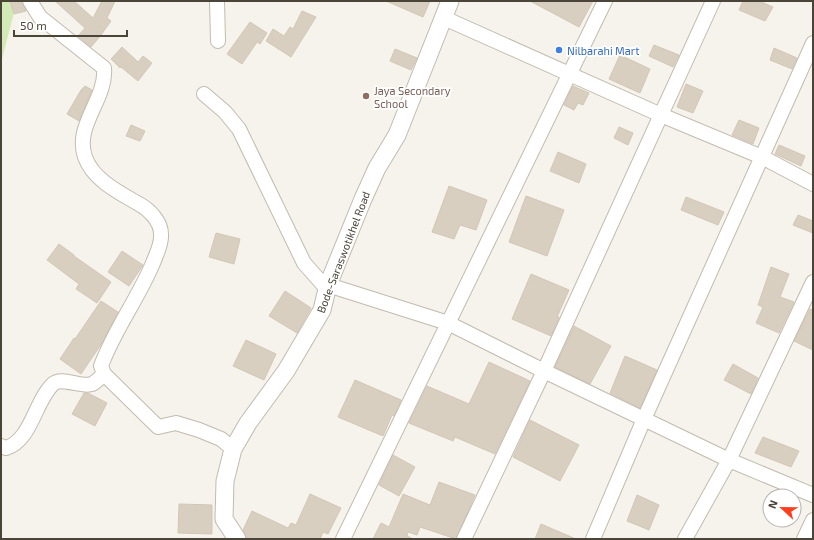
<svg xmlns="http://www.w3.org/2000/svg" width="814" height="540" viewBox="0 0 814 540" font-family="'Exo 2',sans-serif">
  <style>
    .green { fill: #d2eab5 }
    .building { fill: #d8cfc1; stroke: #d3c7b4 }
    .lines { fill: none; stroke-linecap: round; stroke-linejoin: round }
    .minor-casing { stroke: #c2bbae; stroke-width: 16 }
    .tertiary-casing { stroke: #c2bbae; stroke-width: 19 }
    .minor { stroke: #fff; stroke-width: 14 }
    .tertiary { stroke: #fff; stroke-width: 17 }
    .shop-dot { fill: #3f7fe0; stroke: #fff; stroke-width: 1.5 }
    .education-dot { fill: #8d6e63; stroke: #fff; stroke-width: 1.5 }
    .labels { text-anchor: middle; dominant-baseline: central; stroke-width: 3.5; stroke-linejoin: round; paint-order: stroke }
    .shop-label { font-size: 11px; fill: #366cbe; stroke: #fff; text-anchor: start }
    .education-label { font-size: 11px; fill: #785e54; stroke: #fff; text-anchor: start }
    .street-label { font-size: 11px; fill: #4b4439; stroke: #fff }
  </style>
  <rect width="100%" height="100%" fill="#f6f3ec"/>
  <!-- green -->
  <path class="green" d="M 1,1 L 17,1 L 1,63 Z"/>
  <!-- building -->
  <path class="building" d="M 10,1 L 22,1 L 26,11 L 14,14 Z
    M 55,1 L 74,1 L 93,18 L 102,1 L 115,1 L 107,18 L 111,21 L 101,35 L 91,47 L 78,36 L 85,28 Z
    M 386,1 L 430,1 L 423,17 Z
    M 530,1 L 593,1 L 579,27 Z
    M 743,1 L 759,1 L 773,7 L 765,21 L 739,10 Z
    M 302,11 L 316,17 L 291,57 L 266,41 L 273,29 L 284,36 L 290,27 L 293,29 Z
    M 250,22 L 267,33 L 260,44 L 257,42 L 242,64 L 227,54 Z
    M 654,45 L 679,55 L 673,67 L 649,56 Z
    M 122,47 L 138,62 L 143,56 L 152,63 L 138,81 L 121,67 L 120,68 L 111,59 Z
    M 774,48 L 797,58 L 792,69 L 770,60 Z
    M 395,49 L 417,58 L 411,70 L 390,61 Z
    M 620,55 L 650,69 L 640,93 L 609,79 Z
    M 686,84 L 703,91 L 693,113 L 677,107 Z
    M 85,86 L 92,90 L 79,121 L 67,114 L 81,90 Z
    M 573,86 L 589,93 L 583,105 L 578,103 L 574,110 L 564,105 Z
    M 739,120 L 759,128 L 753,144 L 732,135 Z
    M 131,125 L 145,131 L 140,141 L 126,136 Z
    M 619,127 L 633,133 L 628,145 L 614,138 Z
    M 779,145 L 805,156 L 801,166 L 775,154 Z
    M 558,152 L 586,164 L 579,183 L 550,171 Z
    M 449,186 L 487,200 L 476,230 L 460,225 L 454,239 L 432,232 Z
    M 526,196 L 564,210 L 547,256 L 509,242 Z
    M 686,197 L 724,212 L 718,225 L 681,210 Z
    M 798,215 L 813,221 L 813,233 L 793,225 Z
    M 216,233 L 240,239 L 234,264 L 209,257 Z
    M 59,244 L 74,255 L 74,256 L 111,282 L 97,303 L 76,289 L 79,284 L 47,260 Z
    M 122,251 L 143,265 L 129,286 L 108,272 Z
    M 771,267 L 789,274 L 780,297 L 794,302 L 779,333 L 756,323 L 763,307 L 758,305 Z
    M 531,274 L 569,290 L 557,317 L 559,317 L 551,336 L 512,319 Z
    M 285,291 L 311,308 L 297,333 L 269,316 Z
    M 101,301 L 118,312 L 102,343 L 81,374 L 60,359 L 74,338 L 75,339 Z
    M 810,309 L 813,310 L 813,350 L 794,341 Z
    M 574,326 L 611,346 L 590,384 L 555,367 Z
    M 246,340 L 276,354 L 264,380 L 233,366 Z
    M 625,356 L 657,370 L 640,408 L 610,393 Z
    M 489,362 L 530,381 L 495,454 L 455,437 L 453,441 L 409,423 L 427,386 L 469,404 Z
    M 733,364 L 758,378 L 751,394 L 724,380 Z
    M 355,380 L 401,400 L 394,416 L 392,415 L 383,436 L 338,417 Z
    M 84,393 L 88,393 L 107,403 L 95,426 L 72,414 Z
    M 530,420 L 579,445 L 560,481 L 513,457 Z
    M 763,437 L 799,451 L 791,467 L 755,453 Z
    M 393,455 L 415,467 L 399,496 L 379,485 Z
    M 439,482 L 475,495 L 456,539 L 420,527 L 417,535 L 408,532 L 407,536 L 413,539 L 373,539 L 381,523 L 389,527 L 403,494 L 430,505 Z
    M 310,494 L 341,508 L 328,534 L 323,532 L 320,539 L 247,539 L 243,530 L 252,511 L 288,528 L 291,523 L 296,525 Z
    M 637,495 L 659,505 L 649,530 L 627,521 Z
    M 179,504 L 212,505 L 212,534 L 178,533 Z
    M 541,524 L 576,539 L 535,539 Z"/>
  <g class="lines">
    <!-- minor casing -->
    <g class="minor-casing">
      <path id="minor" d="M 30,1 L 40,17 L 104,68 C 107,99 74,125 85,157 C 93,180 120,193 139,204 C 150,210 161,222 161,234 C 162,244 156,255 153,263 C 138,299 114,330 101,366 L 104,374 L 158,427 L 176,423 L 199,430 L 221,439 L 233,449
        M 217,1 L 218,41
        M 444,18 L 661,115 L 762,157 L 813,184
        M 204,94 L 225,112 L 239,129 L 304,263 L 327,289
        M 328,285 L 448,323 L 544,371 L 729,460 L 813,495
        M 1,446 L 6,448 C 31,441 35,401 53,384 C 62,376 81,388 92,384 C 96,382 101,377 104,374
        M 343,539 L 605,1
        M 464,539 L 544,371 L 713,1
        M 593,539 L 644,419 L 813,43
        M 685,539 L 729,460 L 813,282
        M 804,539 L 813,520"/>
    </g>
    <!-- tertiary casing -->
    <g class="tertiary-casing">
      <path id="tertiary" d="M 237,539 L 224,519 L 225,481 L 233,449 L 248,423 L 286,371 L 322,310 L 328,285 L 363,199 L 377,168 L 397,135 L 450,1"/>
    </g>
    <!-- minor -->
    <use href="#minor" class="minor"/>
    <!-- tertiary -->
    <use href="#tertiary" class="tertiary"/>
  </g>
  <!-- markers -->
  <circle class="shop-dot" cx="559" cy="50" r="4"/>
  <circle class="education-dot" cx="366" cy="96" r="4"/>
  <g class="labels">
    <!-- shop labels -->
    <g class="shop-label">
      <text x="567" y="50">Nilbarahi Mart</text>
    </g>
    <!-- education labels -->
    <g class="education-label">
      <text x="374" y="90">Jaya Secondary<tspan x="374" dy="13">School</tspan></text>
    </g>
    <!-- street labels -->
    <g class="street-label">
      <text transform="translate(343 252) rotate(-69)">Bode-Saraswotikhel Road</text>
    </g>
  </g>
  <!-- border -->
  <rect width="814" height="540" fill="none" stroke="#4b4439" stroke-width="4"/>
  <!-- north arrow -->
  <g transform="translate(782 508) rotate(292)"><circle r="19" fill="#ffffff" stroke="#b7b4b0"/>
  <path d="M0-3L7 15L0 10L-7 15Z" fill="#fc3f1d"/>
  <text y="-6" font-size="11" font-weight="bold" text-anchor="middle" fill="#4b4439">N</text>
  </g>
  <!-- scale -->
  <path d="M14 30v6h113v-6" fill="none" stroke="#4b4439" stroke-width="2"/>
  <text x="20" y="30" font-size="12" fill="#4b4439" stroke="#ffffff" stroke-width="3" paint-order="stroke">50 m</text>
</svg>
